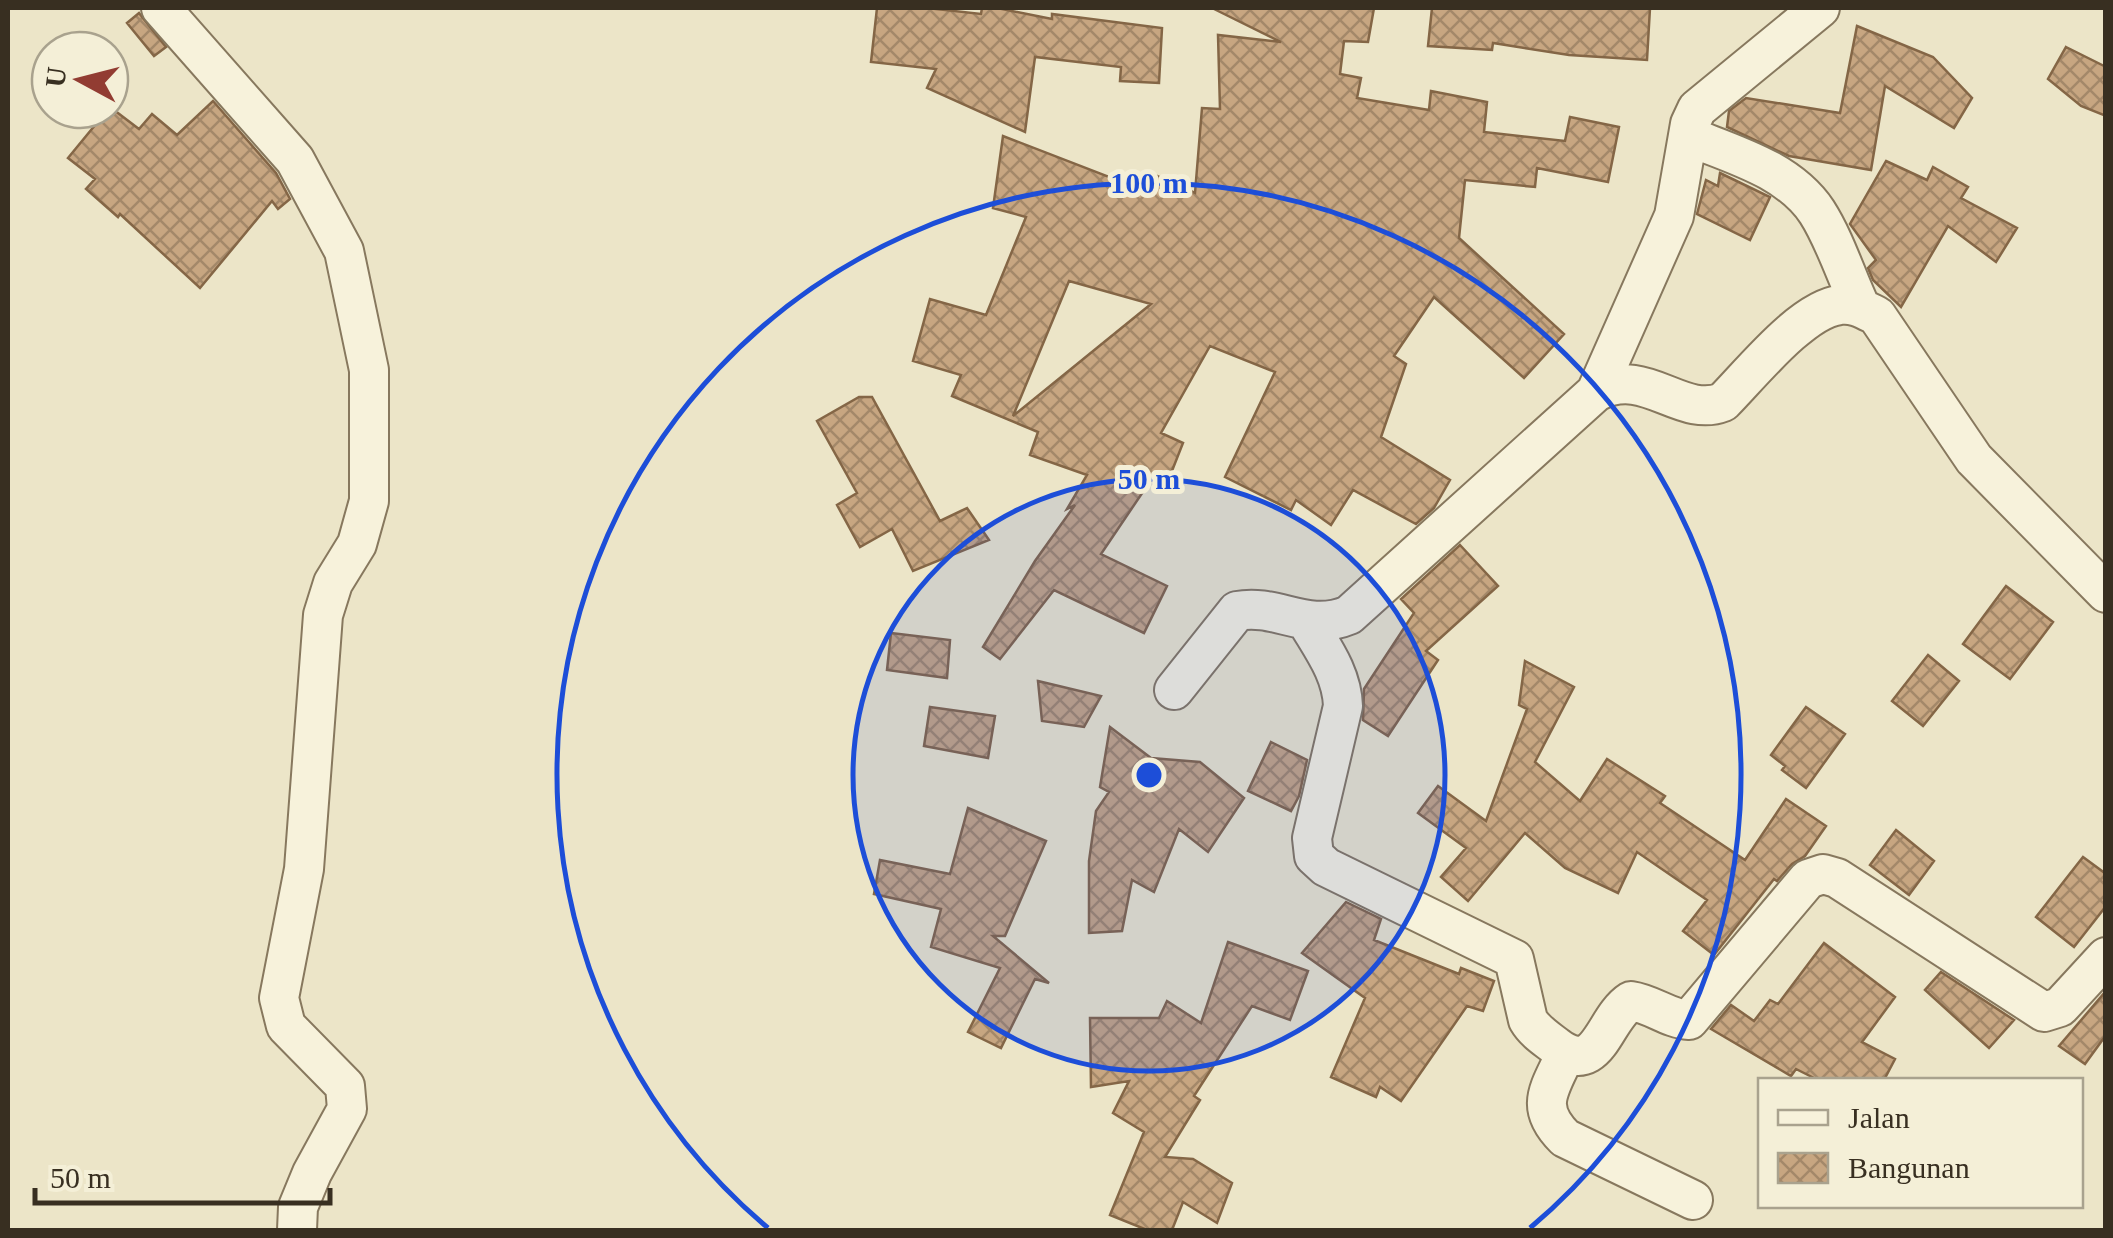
<svg xmlns="http://www.w3.org/2000/svg" width="2113" height="1238" viewBox="0 0 2113 1238" font-family="'Times New Roman',serif">
  <style>
    .building { fill: url(#building-cross-hatch); stroke: #846646; stroke-width: 2.5; fill-rule: evenodd }
    .lines { fill: none; stroke-linecap: round; stroke-linejoin: round }
    .street-casing { stroke: #87785e; stroke-width: 42 }
    .street { stroke: #f7f2db; stroke-width: 38 }
    .ring { fill: none; stroke: #1d4ed8; stroke-width: 5 }
    .centre { fill: #1d4ed8; stroke: #f4efd7; stroke-width: 5 }
    .ring-label { font-size: 30px; text-anchor: middle; font-weight: bold; fill: #1d4ed8; stroke: #f4efd7; stroke-width: 10; stroke-linejoin: round; paint-order: stroke }
  </style>
  <defs>
    <pattern id="building-cross-hatch" width="8" height="8" patternUnits="userSpaceOnUse" patternTransform="scale(2.5)"><rect width="8" height="8" fill="#c7a681"/><path d="M0 0l8 8M0 8l8-8" fill="none" stroke="#a38869"/></pattern>
  </defs>
  <rect width="100%" height="100%" fill="#ece5c8"/>
  <!-- building -->
  <path class="building" d="M 877,8 L 927,8 L 981,14 L 982,8 L 997,8 L 1052,19 L 1052,14 L 1162,28 L 1159,83 L 1120,81 L 1121,67 L 1035,57 L 1025,132 L 927,88 L 936,69 L 871,62 Z
    M 1212,8 L 1374,8 L 1368,42 L 1344,41 L 1340,74 L 1361,78 L 1357,98 L 1429,110 L 1431,91 L 1487,102 L 1484,132 L 1565,141 L 1570,117 L 1619,127 L 1608,182 L 1537,168 L 1535,187 L 1465,180 L 1459,238 L 1564,334 L 1524,378 L 1434,297 L 1394,356 L 1406,364 L 1381,437 L 1450,480 L 1434,508 L 1416,524 L 1353,490 L 1331,525 L 1296,500 L 1291,510 L 1225,477 L 1275,372 L 1210,346 L 1161,433 L 1183,443 L 1166,486 L 1153,477 L 1101,554 L 1167,586 L 1144,633 L 1054,590 L 1000,659 L 983,647 L 1035,561 L 1075,505 L 1067,509 L 1087,475 L 1030,455 L 1038,432 L 952,396 L 961,375 L 913,361 L 930,299 L 986,315 L 1026,217 L 993,208 L 1003,136 L 1140,189 L 1148,172 L 1195,193 L 1202,108 L 1220,109 L 1218,35 L 1281,42 ZM 1069,281 L 1151,304 L 1013,416 Z
    M 1432,8 L 1650,8 L 1647,60 L 1569,55 L 1493,43 L 1492,50 L 1428,46 Z
    M 139,13 L 166,47 L 154,56 L 127,23 Z
    M 1857,26 L 1933,57 L 1972,98 L 1954,128 L 1885,86 L 1871,170 L 1789,156 L 1727,127 L 1729,111 L 1746,98 L 1840,113 Z
    M 2066,47 L 2106,67 L 2106,116 L 2081,106 L 2048,79 Z
    M 213,101 L 276,173 L 290,199 L 278,209 L 272,201 L 200,288 L 120,214 L 118,217 L 86,189 L 95,179 L 68,158 L 110,107 L 139,129 L 152,114 L 177,135 Z
    M 1886,161 L 1927,180 L 1933,167 L 1968,187 L 1961,198 L 2017,228 L 1996,262 L 1948,226 L 1901,307 L 1873,280 L 1868,268 L 1876,260 L 1850,224 Z
    M 1720,173 L 1770,197 L 1750,240 L 1697,214 L 1706,180 L 1718,186 Z
    M 859,397 L 872,397 L 940,521 L 967,508 L 989,540 L 913,571 L 892,529 L 860,547 L 837,505 L 857,493 L 817,421 Z
    M 1460,545 L 1498,586 L 1426,651 L 1438,660 L 1388,736 L 1363,720 L 1364,689 L 1414,613 L 1401,599 Z
    M 2006,586 L 2053,622 L 2010,679 L 1963,644 Z
    M 891,633 L 950,640 L 947,678 L 887,670 Z
    M 1928,655 L 1959,681 L 1923,726 L 1892,701 Z
    M 1525,661 L 1574,687 L 1535,762 L 1580,801 L 1607,759 L 1665,796 L 1660,803 L 1745,860 L 1786,799 L 1826,826 L 1805,856 L 1792,864 L 1777,881 L 1774,879 L 1714,955 L 1683,931 L 1707,900 L 1637,852 L 1618,893 L 1565,868 L 1525,833 L 1468,901 L 1441,877 L 1466,848 L 1418,813 L 1438,786 L 1486,821 L 1527,709 L 1519,705 Z
    M 1038,681 L 1101,696 L 1084,727 L 1042,721 Z
    M 930,707 L 995,716 L 988,758 L 924,746 Z
    M 1806,707 L 1845,734 L 1806,788 L 1782,770 L 1785,766 L 1771,755 Z
    M 1110,727 L 1151,758 L 1200,762 L 1244,798 L 1208,852 L 1179,829 L 1154,892 L 1132,880 L 1122,931 L 1089,933 L 1089,861 L 1096,811 L 1109,792 L 1100,787 Z
    M 1271,742 L 1307,760 L 1299,796 L 1291,811 L 1248,791 Z
    M 968,808 L 1046,841 L 1005,936 L 993,936 L 1049,983 L 1035,979 L 1001,1048 L 968,1032 L 1000,968 L 931,947 L 941,909 L 874,894 L 880,860 L 950,874 Z
    M 1896,830 L 1934,861 L 1909,895 L 1870,865 Z
    M 2083,857 L 2106,874 L 2106,906 L 2074,947 L 2036,917 Z
    M 1346,902 L 1381,919 L 1374,940 L 1459,974 L 1461,968 L 1494,981 L 1483,1011 L 1467,1006 L 1401,1101 L 1380,1087 L 1376,1097 L 1331,1077 L 1365,998 L 1302,953 Z
    M 1228,942 L 1308,971 L 1290,1020 L 1252,1006 L 1194,1096 L 1200,1100 L 1165,1157 L 1193,1159 L 1232,1183 L 1217,1223 L 1183,1202 L 1172,1230 L 1147,1230 L 1110,1215 L 1144,1132 L 1113,1113 L 1129,1081 L 1091,1087 L 1090,1018 L 1159,1018 L 1167,1001 L 1201,1023 Z
    M 1824,943 L 1895,997 L 1862,1042 L 1895,1059 L 1884,1080 L 1818,1080 L 1796,1069 L 1791,1076 L 1711,1029 L 1731,1005 L 1754,1021 L 1770,1000 L 1778,1004 Z
    M 1941,972 L 2014,1020 L 1989,1048 L 1925,990 Z
    M 2106,991 L 2106,1035 L 2085,1064 L 2059,1046 Z"/>
  <g class="lines">
    <!-- street casing -->
    <g class="street-casing">
      <path id="street" d="M 161,8 L 295,160 L 344,251 L 369,370 L 369,501 L 357,544 L 333,583 L 323,615 L 304,869 L 279,998 L 286,1026 L 345,1086 L 347,1109 L 312,1173 L 298,1207 L 297,1230
        M 1690,137 C 1735,155 1789,170 1817,212 C 1835,240 1846,276 1860,306
        M 1596,392 L 1674,216 L 1690,124 L 1697,109 L 1820,8
        M 1307,622 C 1323,649 1342,674 1343,706 L 1312,838 L 1314,856 L 1326,867 L 1514,959 L 1528,1020 C 1535,1032 1547,1039 1557,1047 C 1599,1078 1603,1019 1631,1001 C 1652,1004 1669,1019 1689,1020 L 1808,879 L 1823,874 L 1837,878 L 2044,1012 L 2060,1007 L 2106,957
        M 1174,690 L 1237,611 C 1277,603 1306,633 1349,615 L 1596,392 C 1646,365 1680,419 1723,402 C 1750,375 1802,309 1840,305 C 1854,303 1865,310 1877,316 L 1974,459 L 2106,593
        M 1566,1053 C 1550,1089 1533,1106 1565,1138 L 1693,1200"/>
    </g>
    <!-- street -->
    <use href="#street" class="street"/>
  </g>
  <!-- distance rings -->
  <circle cx="1149" cy="775" r="296" fill="#1d4ed8" fill-opacity=".12"/>
  <g class="ring">
    <circle cx="1149" cy="775" r="296"/>
    <path d="M768 1228A592 592 0 1 1 1530 1228"/>
  </g>
  <circle cx="1149" cy="775" r="15" class="centre"/>
  <g class="ring-label">
    <text x="1149" y="193">100 m</text>
    <text x="1149" y="489">50 m</text>
  </g>
  <!-- border -->
  <rect width="2113" height="1238" fill="none" stroke="#382f21" stroke-width="20"/>
  <!-- legend -->
  <rect x="1758" y="1078" width="325" height="130" fill="#f4efd7" stroke="#a9a28e" stroke-width="2.5"/>
  <rect x="1778" y="1110" width="50" height="15" fill="#f7f2db" stroke="#a9a28e" stroke-width="2.5"/>
  <text x="1848" y="1128" font-size="30" fill="#382f21">Jalan</text>
  <rect x="1778" y="1153" width="50" height="30" fill="url(#building-cross-hatch)" stroke="#a9a28e" stroke-width="2.5"/>
  <text x="1848" y="1178" font-size="30" fill="#382f21">Bangunan</text>
  <!-- north arrow -->
  <g transform="translate(80 80) rotate(277)"><circle r="48" fill="#f4efd7" stroke="#a9a28e" stroke-width="2.5"/>
  <path d="M0-8L18 38L0 25L-18 38Z" fill="#923c32"/>
  <text y="-15" font-size="28" font-weight="bold" text-anchor="middle" fill="#382f21">U</text>
  </g>
  <!-- scale -->
  <path d="M35 1188v15h295v-15" fill="none" stroke="#382f21" stroke-width="5"/>
  <text x="50" y="1188" font-size="30" fill="#382f21" stroke="#f4efd7" stroke-width="8" paint-order="stroke">50 m</text>
</svg>
